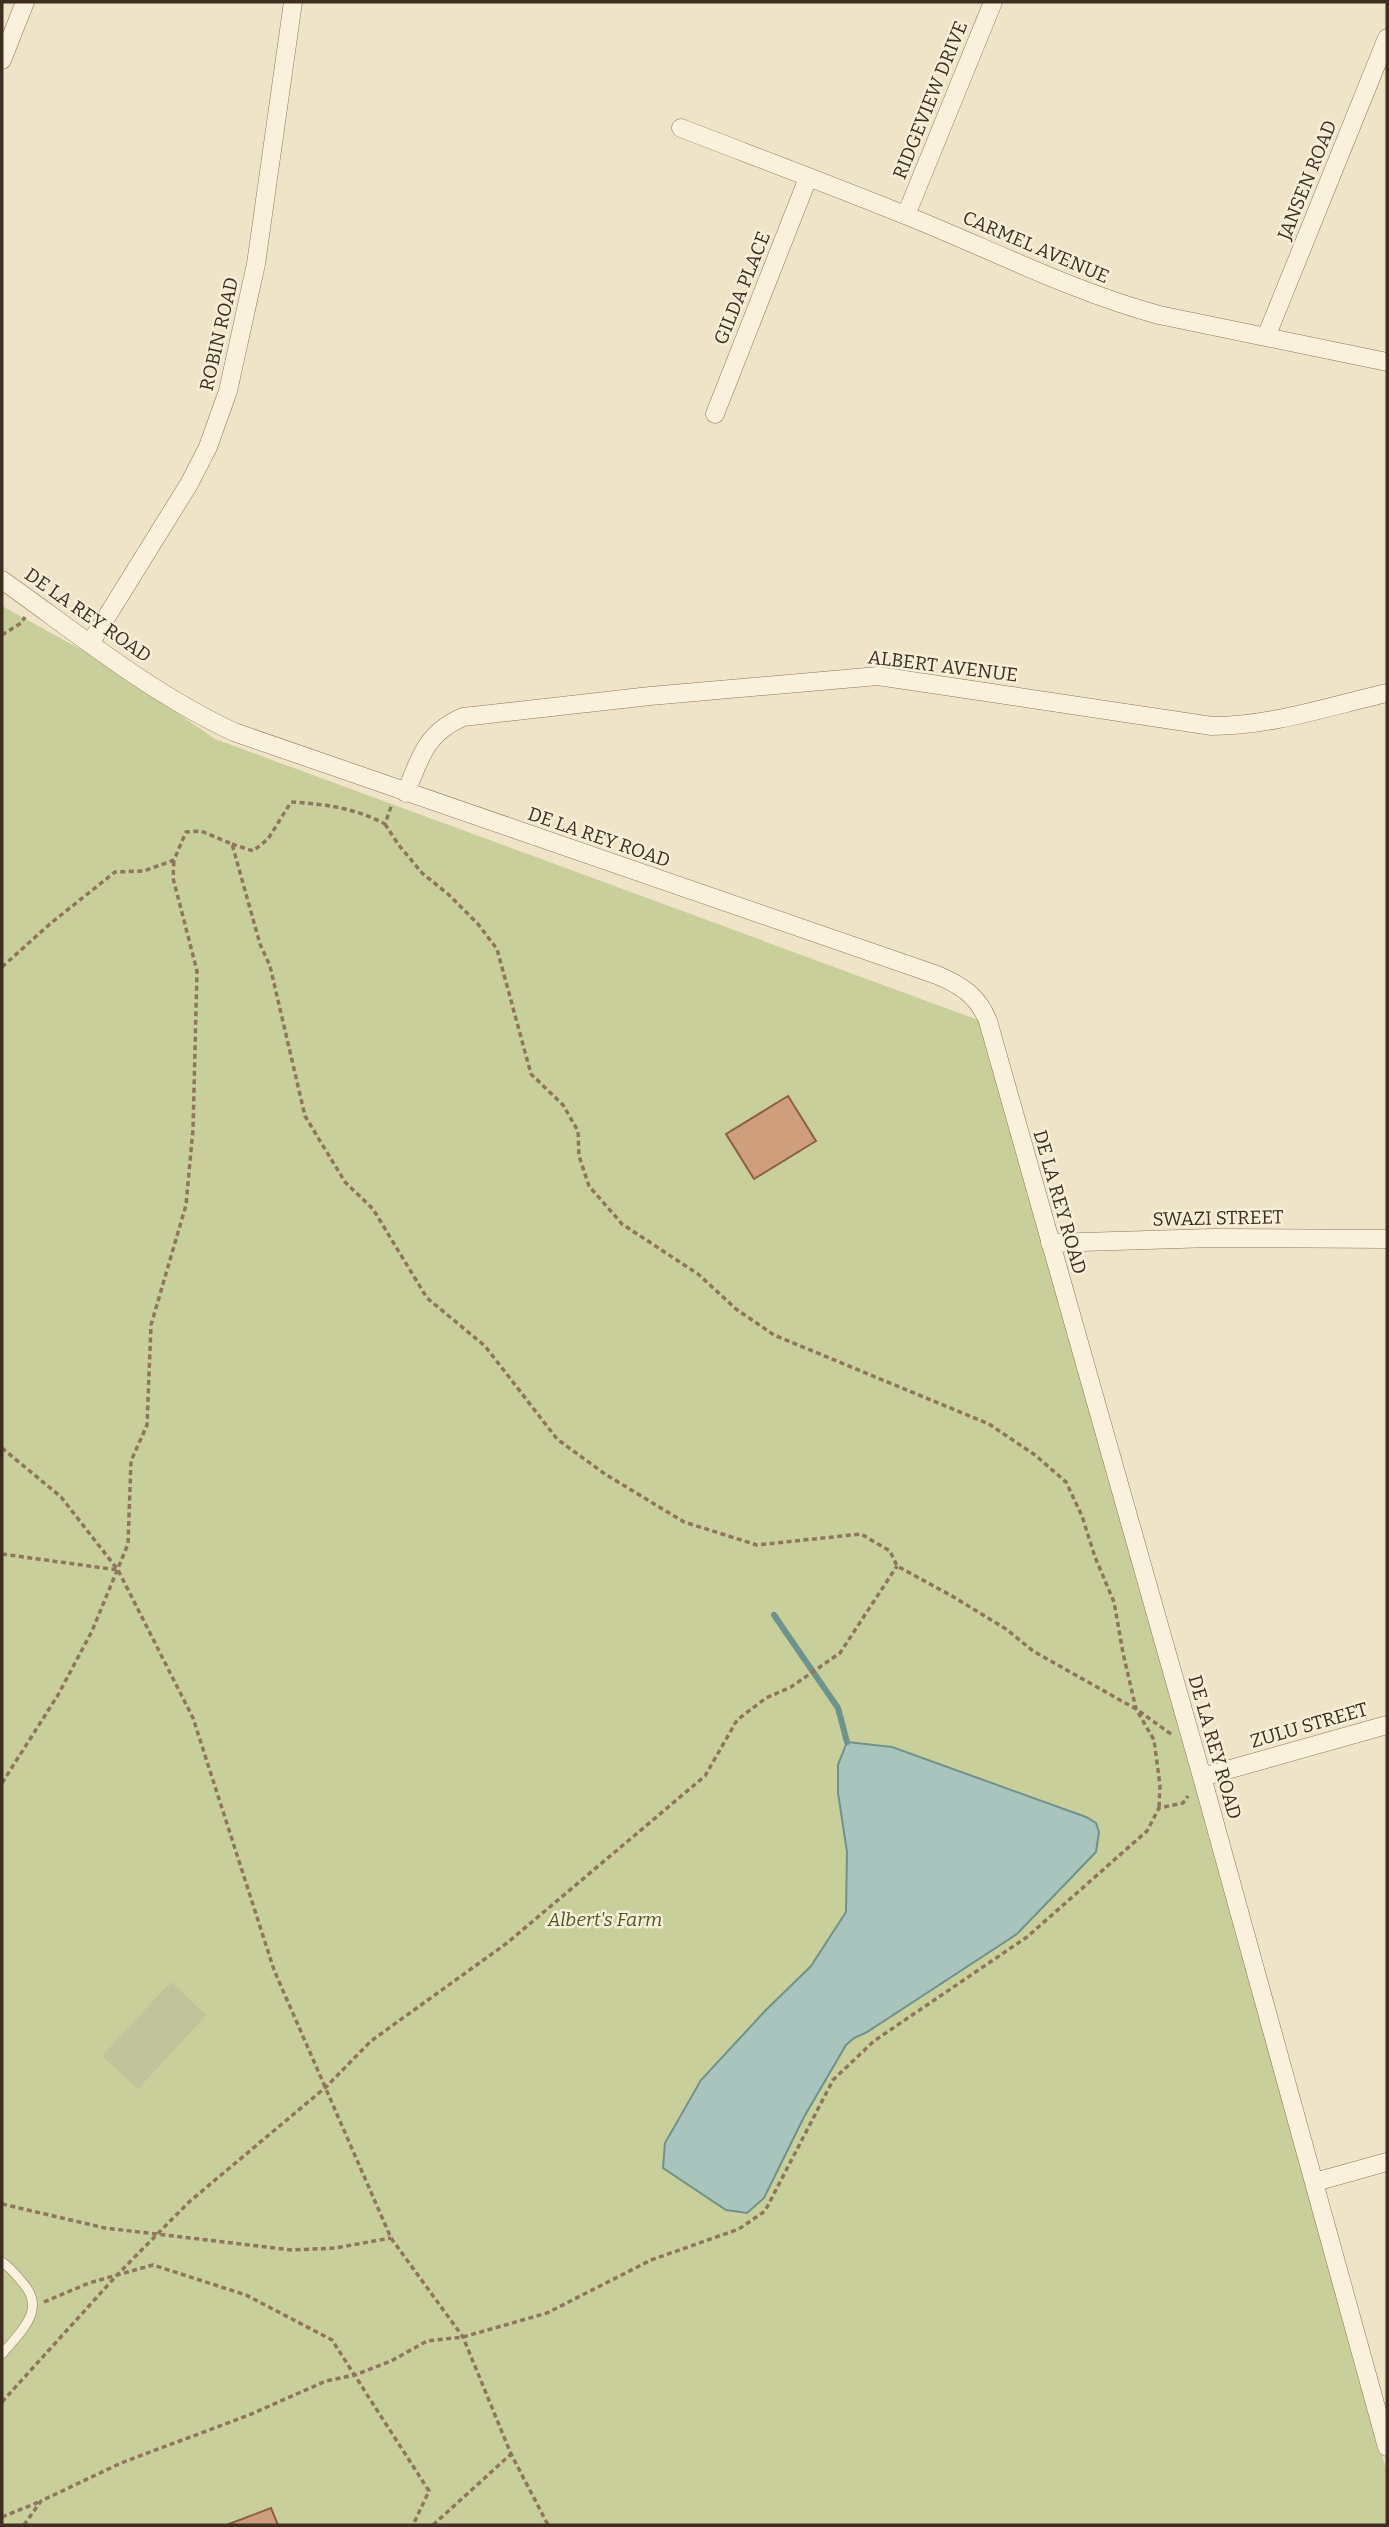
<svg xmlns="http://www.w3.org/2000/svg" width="1389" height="2527" viewBox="0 0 1389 2527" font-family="Bitter,serif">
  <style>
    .green { fill: #c9cf9b }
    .cemetery { fill: #bfc49a }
    .water { fill: #a9c4bc; stroke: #6f938a; stroke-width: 2 }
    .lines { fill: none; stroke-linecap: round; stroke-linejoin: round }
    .stream { stroke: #6f938a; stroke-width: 6 }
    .building { fill: #cf9f7d; stroke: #8d5f41; stroke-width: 2 }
    .service-casing { stroke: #8d765c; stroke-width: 10 }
    .minor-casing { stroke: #8d765c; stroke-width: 19 }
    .path { stroke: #8d765c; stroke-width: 3.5; stroke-dasharray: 5 3.5; stroke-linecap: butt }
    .service { stroke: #faf1dc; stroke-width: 9 }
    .minor { stroke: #faf1dc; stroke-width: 18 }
    .labels { text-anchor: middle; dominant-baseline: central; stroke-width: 5; stroke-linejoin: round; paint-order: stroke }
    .street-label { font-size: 19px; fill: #3d2e20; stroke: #f7eed8 }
    .park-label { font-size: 19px; font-style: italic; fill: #4d5a26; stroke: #f7eed8 }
  </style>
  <rect width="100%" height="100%" fill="#f0e4c8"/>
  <!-- green -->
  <path class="green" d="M 2,606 L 102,661 L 215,739 L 981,1021 L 1057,1257 L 1199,1801 L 1387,2472 L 1387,2525 L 2,2525 Z"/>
  <!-- cemetery -->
  <path class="cemetery" d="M 171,1982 L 206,2015 L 138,2089 L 102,2056 Z"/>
  <!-- water -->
  <path class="water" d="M 847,1742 L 892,1747 L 1086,1817 L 1096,1823 L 1099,1832 L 1096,1852 L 1017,1934 L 867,2032 L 854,2038 L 846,2045 L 804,2117 L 764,2198 L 747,2213 L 726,2210 L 663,2168 L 665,2143 L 701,2080 L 765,2011 L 811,1966 L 846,1912 L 847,1852 L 838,1793 L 838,1765 Z"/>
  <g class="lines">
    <!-- stream -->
    <path class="stream" d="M 774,1615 L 838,1708 L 847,1742"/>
  </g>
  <!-- building -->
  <path class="building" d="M 788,1096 L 816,1141 L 754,1179 L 726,1134 Z
    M 271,2508 L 278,2525 L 229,2525 L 229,2524 Z"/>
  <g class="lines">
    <!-- service casing -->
    <g class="service-casing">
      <path id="service" d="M 2,2262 C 10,2267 16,2275 22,2282 C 48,2310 20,2332 2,2354"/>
    </g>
    <!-- minor casing -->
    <g class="minor-casing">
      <path id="minor" d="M 2,60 L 25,2
        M 681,128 C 756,157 831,185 905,215 C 990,249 1071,291 1159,315 L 1387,362
        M 906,215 L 993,2
        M 1266,337 L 1387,38
        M 715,414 L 808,178
        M 2,580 C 77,633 150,693 234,732 L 937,975 C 961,985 978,996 988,1021 L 1202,1777 L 1387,2447
        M 91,642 L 189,484 L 208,447 L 228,391 L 256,264 L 293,2
        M 406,793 C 420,757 426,733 463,717 L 650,696 L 878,676 L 1212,726 C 1271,726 1330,706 1387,693
        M 1050,1243 L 1212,1238 L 1387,1239
        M 1202,1777 L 1387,1725
        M 1315,2182 L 1387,2162"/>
    </g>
    <!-- path -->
    <path class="path" d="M 2,635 L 21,623 L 25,617
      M 385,824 L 398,844 L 422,873 L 448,894 L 478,924 L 497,949 L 531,1074 L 563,1105 L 578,1131 L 579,1156 L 589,1186 L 622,1224 L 698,1274 L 736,1309 L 774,1335 L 989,1424 L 1035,1455 L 1066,1482 L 1082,1516 L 1095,1557 L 1114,1602 L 1123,1653 L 1136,1709 L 1154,1740 L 1160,1785 L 1159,1808
      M 232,844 L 253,851 L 268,839 L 291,802 C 324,804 356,808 385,824 L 392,804
      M 2,967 L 51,923 L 115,872 L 144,871 L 174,860 L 186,832 L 201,831 L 232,844 L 260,944 L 270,966 L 305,1116 L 345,1182 L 373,1209 L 427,1298 L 485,1346 L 557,1439 L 605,1474 L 684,1522 L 757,1545 L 861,1534 L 890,1551 L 897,1566 L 952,1596 L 1006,1629 L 1033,1651 L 1136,1709 L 1171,1734
      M 2,1448 L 61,1497 L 118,1570 L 193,1718 L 274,1970 L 391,2238 L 463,2337 L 511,2454 L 548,2525
      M 2,1554 L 118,1570
      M 2,1783 L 58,1695 L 92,1631 L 128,1544 L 131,1461 L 147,1425 L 151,1325 L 186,1205 L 193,1129 L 197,971 L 173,878 L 174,860
      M 2,2204 L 105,2228 L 292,2250 L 335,2248 L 391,2238
      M 44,2302 L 89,2283 L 117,2275 L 189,2202 L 326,2087 L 371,2041 L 507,1943 L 705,1776 L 737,1720 L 766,1698 L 791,1687 L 840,1653 L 897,1566
      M 2,2402 L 117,2275 L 153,2265 L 246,2295 L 332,2340 L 429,2491 L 413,2525
      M 2,2517 L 39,2502
      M 24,2525 L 41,2501 L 121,2463 L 249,2415 L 326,2381 L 355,2375 L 391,2361 L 427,2341 L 463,2337 L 547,2313 L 651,2260 L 739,2229 L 765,2211 L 833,2080 L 874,2041 L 1027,1937 L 1147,1831 L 1159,1808 L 1183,1803 L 1188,1796
      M 433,2525 L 511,2454"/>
    <!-- service -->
    <use href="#service" class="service"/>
    <!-- minor -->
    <use href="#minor" class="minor"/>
  </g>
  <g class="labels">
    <!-- street labels -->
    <g class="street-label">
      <text transform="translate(930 100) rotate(-68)">RIDGEVIEW DRIVE</text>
      <text transform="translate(1307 180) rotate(-68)">JANSEN ROAD</text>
      <text transform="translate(1036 247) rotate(23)">CARMEL AVENUE</text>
      <text transform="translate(742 288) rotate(-68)">GILDA PLACE</text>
      <text transform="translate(219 334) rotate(-77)">ROBIN ROAD</text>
      <text transform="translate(88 615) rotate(35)">DE LA REY ROAD</text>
      <text transform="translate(943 666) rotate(7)">ALBERT AVENUE</text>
      <text transform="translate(599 837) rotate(19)">DE LA REY ROAD</text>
      <text transform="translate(1060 1202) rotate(74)">DE LA REY ROAD</text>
      <text transform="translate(1218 1218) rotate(-1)">SWAZI STREET</text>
      <text transform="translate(1309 1725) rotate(-16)">ZULU STREET</text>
      <text transform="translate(1215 1747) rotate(74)">DE LA REY ROAD</text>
    </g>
    <!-- park labels -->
    <g class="park-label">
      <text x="605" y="1919">Albert's Farm</text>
    </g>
  </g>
  <!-- border -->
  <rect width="1389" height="2527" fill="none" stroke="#3d2e20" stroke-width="7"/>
</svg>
